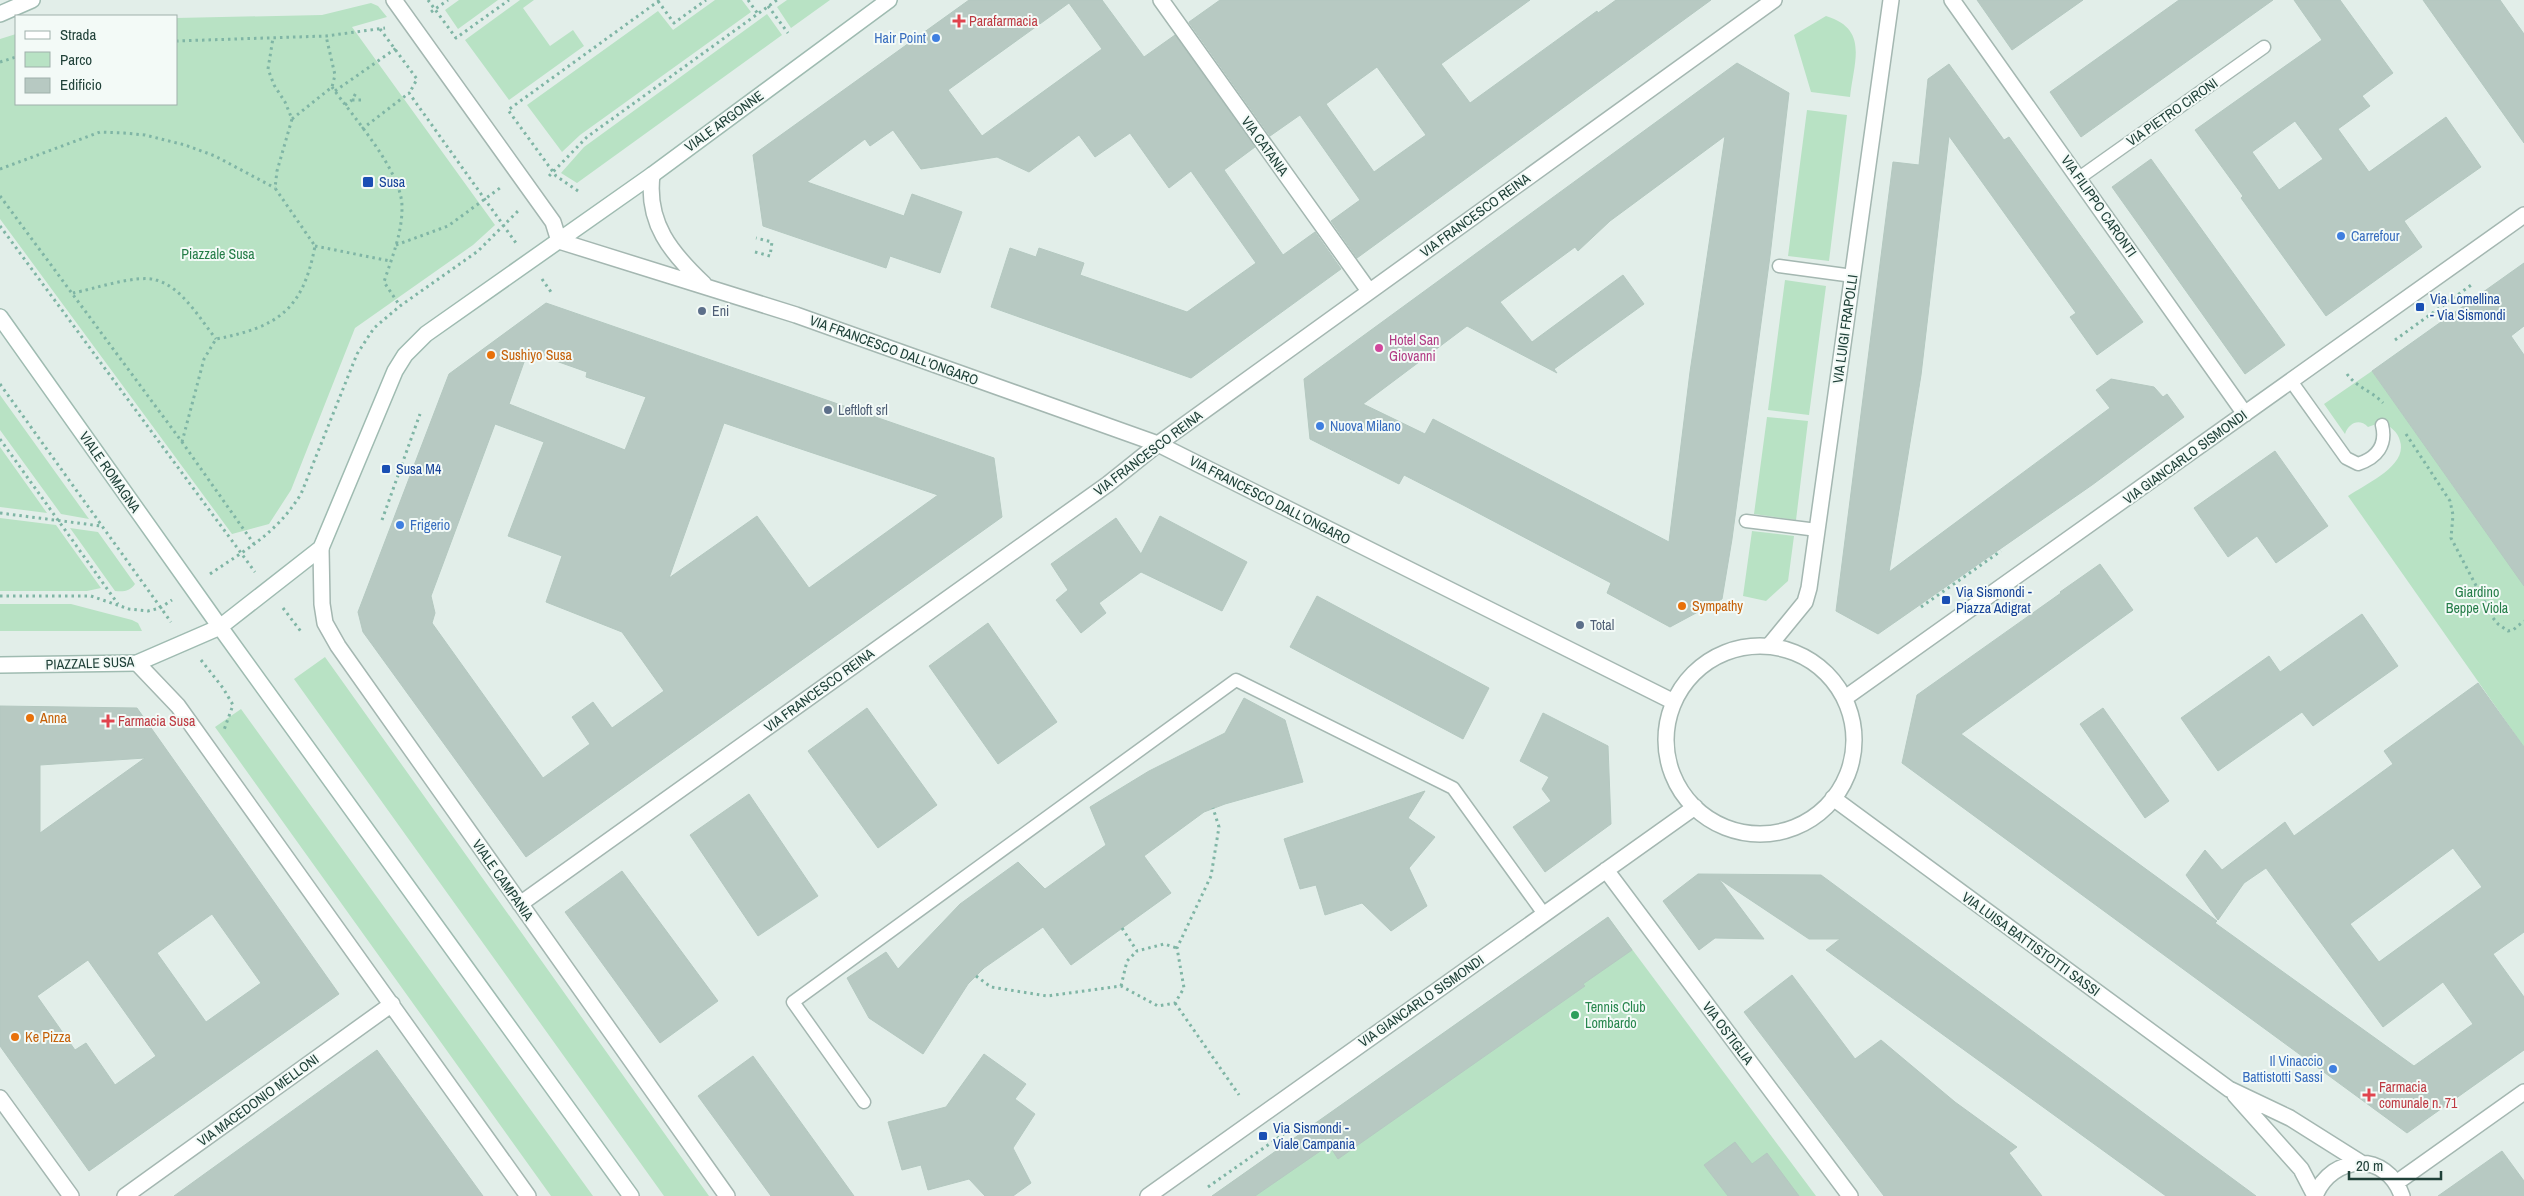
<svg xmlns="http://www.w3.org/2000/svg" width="2524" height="1196" viewBox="0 0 2524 1196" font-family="'Archivo Narrow',sans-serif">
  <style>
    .green { fill: #b8e2c4 }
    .building { fill: #b7c9c2; stroke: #b4c8c0; fill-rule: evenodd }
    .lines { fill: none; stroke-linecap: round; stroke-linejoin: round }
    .lane-casing { stroke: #a4b7b1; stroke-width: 15 }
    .street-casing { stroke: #a4b7b1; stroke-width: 18 }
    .secondary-casing { stroke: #9fbbb1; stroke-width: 18 }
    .path { stroke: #7fb5a5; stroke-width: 3; stroke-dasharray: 2.5 4; stroke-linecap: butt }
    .lane { stroke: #fff; stroke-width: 12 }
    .street { stroke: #fff; stroke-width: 15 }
    .secondary { stroke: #fff; stroke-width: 15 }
    .health-dot { fill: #e0444e; stroke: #f3faf7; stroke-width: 2 }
    .shop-dot { fill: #3f7fe0; stroke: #f3faf7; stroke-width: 2 }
    .transit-dot { fill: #1a4fb4; stroke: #f3faf7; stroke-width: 2 }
    .service-dot { fill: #5c6f8a; stroke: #f3faf7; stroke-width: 2 }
    .hotel-dot { fill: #d1479c; stroke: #f3faf7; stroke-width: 2 }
    .food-dot { fill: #e8710a; stroke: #f3faf7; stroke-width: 2 }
    .leisure-dot { fill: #2e9e5b; stroke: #f3faf7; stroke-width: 2 }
    .labels { text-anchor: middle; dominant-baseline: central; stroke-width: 4; stroke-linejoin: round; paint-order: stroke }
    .health-label { font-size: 14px; fill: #be3a42; stroke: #f3faf7; text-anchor: start }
    .shop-label { font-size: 14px; fill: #366cbe; stroke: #f3faf7; text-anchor: start }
    .street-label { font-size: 14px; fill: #204139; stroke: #f3faf7 }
    .transit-label { font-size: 14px; fill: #164399; stroke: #f3faf7; text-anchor: start }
    .park-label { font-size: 14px; fill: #257d48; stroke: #f3faf7 }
    .service-label { font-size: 14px; fill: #4e5e75; stroke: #f3faf7; text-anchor: start }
    .hotel-label { font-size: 14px; fill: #b23c85; stroke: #f3faf7; text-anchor: start }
    .food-label { font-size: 14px; fill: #c56008; stroke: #f3faf7; text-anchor: start }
    .leisure-label { font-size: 14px; fill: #27864d; stroke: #f3faf7; text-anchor: start }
  </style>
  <rect width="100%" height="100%" fill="#e2eee9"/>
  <!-- green -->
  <path class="green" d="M 459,0 L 498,0 L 458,29 L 445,10 Z
    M 520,0 L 534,0 L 523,8 L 550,46 L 573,30 L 584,46 L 509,100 L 465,40 Z
    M 715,0 L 742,0 L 751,12 L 580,135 L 562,152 L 527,105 L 658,11 L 673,30 Z
    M 787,0 L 830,0 L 791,28 L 777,7 Z
    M 371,3 L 378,6 L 387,17 L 352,27 L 495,225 L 473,245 L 355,328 L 291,490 L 269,524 L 232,534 L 0,219 L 0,39 L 16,34 L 16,104 L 176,104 L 176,18 L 322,15 Z
    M 767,14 L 782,35 L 577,183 L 561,173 L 584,147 Z
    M 1826,16 C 1869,29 1854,61 1850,97 L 1811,92 L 1794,35 Z
    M 1807,110 L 1847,115 L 1829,261 L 1788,256 Z
    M 1785,280 L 1826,286 L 1809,415 L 1768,410 Z
    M 2372,371 L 2521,581 L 2524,579 L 2524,747 L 2348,496 C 2365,484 2408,466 2400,441 C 2398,432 2390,426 2382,422 L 2368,427 C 2359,418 2349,423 2345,434 L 2324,404 Z
    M 0,395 L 89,519 L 61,514 L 0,430 Z
    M 1767,417 L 1808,421 L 1796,520 L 1754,514 Z
    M 0,447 L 47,513 L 0,507 Z
    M 0,518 L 56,525 L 101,588 L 87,591 L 0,591 Z
    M 70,528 L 98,532 L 135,584 C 130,591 124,592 115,591 Z
    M 1752,531 L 1794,536 L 1788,581 L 1766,601 L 1743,596 Z
    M 0,604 L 71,604 L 132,620 L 138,623 L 142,631 L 0,631 Z
    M 325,657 L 709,1196 L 664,1196 L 294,679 Z
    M 241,709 L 593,1196 L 551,1196 L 215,727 Z
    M 1608,917 L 1816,1196 L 1212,1196 L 1560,951 Z"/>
  <!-- building -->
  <path class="building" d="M 969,0 L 1102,0 L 1144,57 L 1175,35 L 1255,147 L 1224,170 L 1283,255 L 1315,232 L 1341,269 L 1191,378 L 991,307 L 1010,248 L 1036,257 L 1039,248 L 1084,263 L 1080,275 L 1187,312 L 1256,263 L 1191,171 L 1169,188 L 1130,133 L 1095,157 L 1079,135 L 1029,172 L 997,157 L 921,169 L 893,130 L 870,146 L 865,139 L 807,182 L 904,216 L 912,194 L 962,212 L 940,273 L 890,256 L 886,268 L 763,226 L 753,155 ZM 1069,3 L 1102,49 L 982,136 L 948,90 Z
    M 1220,0 L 1530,0 L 1441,64 L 1470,103 L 1597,11 L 1598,13 L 1616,0 L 1711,0 L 1357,258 L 1331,221 L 1360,200 L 1300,115 L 1270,136 L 1190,24 L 1189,22 ZM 1377,67 L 1426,135 L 1374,172 L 1326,104 Z
    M 1977,0 L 2083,0 L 2012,50 Z
    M 2179,0 L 2273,0 L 2081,137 L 2050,92 Z
    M 2294,0 L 2340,0 L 2393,73 L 2362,96 L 2370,106 L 2338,129 L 2369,172 L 2446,117 L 2481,167 L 2404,221 L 2422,247 L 2326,316 L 2241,198 L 2243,196 L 2195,130 L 2322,40 ZM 2295,121 L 2323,159 L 2279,190 L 2252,152 Z
    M 2423,0 L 2500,0 L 2524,34 L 2524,143 Z
    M 1737,63 L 1789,93 L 1770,256 L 1732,539 L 1722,599 L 1670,627 L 1607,593 L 1611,583 L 1463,505 L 1404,475 L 1399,484 L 1310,439 L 1304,379 ZM 1725,136 L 1690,372 L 1669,542 L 1433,419 L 1425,434 L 1363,404 L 1467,326 L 1557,373 L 1554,369 L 1644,304 L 1623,275 L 1532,342 L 1500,302 L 1575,247 L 1578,251 L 1610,221 Z
    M 1949,64 L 2004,140 L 2009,137 L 2143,322 L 2097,355 L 2070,317 L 2076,313 L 1949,136 L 1921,375 L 1889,572 L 2110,408 L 2096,390 L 2111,379 L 2154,387 L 2163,397 L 2167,394 L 2184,417 L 2092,485 L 1878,634 L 1836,611 L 1893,162 L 1919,165 L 1928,79 Z
    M 2151,159 L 2285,345 L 2245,374 L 2112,187 Z
    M 2524,263 L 2524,326 L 2511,336 L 2524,355 L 2524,586 L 2372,371 Z
    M 546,303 L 994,458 L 1002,517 L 526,857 L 363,632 L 358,612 L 449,374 ZM 528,351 L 587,372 L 586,377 L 646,397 L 625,450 L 509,404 ZM 724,423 L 792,446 L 938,495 L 809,588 L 757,516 L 669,578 ZM 495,424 L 544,442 L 508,536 L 562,556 L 546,602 L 622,632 L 664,691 L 612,728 L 593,702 L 572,717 L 590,744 L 543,778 L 432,623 L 435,613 L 431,596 Z
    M 2275,451 L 2328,526 L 2276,563 L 2257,536 L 2228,557 L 2194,508 Z
    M 1160,516 L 1247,562 L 1222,611 L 1141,572 L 1099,603 L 1106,613 L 1081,633 L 1056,600 L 1068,590 L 1051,564 L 1116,518 L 1141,554 Z
    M 2100,564 L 2133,610 L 1961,734 L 2217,921 L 2215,923 L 2414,1066 L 2473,1024 L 2443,982 L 2383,1027 L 2266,868 L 2244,883 L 2218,920 L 2186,875 L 2205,850 L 2222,870 L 2285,822 L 2294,836 L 2393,764 L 2384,751 L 2478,683 L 2524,747 L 2524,932 L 2493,954 L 2524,997 L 2524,1050 L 2407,1133 L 1902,763 L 1917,695 L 2061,593 L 2060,592 ZM 2453,848 L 2482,887 L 2379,962 L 2350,924 Z
    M 1317,596 L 1489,688 L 1463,739 L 1290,647 Z
    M 2362,614 L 2398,666 L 2313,726 L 2302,712 L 2218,771 L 2181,718 L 2269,656 L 2280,672 Z
    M 988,623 L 1057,722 L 998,764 L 929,666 Z
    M 1244,698 L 1285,720 L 1303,782 L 1225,804 L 1204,812 L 1144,856 L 1171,893 L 1071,965 L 1043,927 L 984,968 L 968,984 L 923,1054 L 869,1018 L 847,978 L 886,952 L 898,969 L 960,904 L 1018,862 L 1045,889 L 1106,845 L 1090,807 L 1149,771 L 1225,733 Z
    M 0,706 L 137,708 L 339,994 L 89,1171 L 0,1046 ZM 145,758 L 40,833 L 40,765 ZM 212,914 L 261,983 L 206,1022 L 157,953 ZM 88,960 L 156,1056 L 115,1085 L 86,1043 L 75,1050 L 37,996 Z
    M 867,708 L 937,805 L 878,848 L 808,751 Z
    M 2103,708 L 2169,801 L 2145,818 L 2080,724 Z
    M 1543,713 L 1608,746 L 1611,824 L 1545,872 L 1513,827 L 1551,801 L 1542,789 L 1549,777 L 1520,761 Z
    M 1425,791 L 1408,818 L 1435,837 L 1409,868 L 1427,906 L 1391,931 L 1362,903 L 1325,915 L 1316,885 L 1300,889 L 1284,839 Z
    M 749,794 L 818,896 L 758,936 L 690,835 Z
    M 622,871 L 718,1001 L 660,1043 L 565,912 Z
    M 1698,874 L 1821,875 L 2256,1196 L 2166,1196 L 1826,950 L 1840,939 L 1809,939 L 1719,879 L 1764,939 L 1715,938 L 1699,950 L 1663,901 Z
    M 1608,917 L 1632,950 L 1583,984 L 1585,986 L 1338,1159 L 1329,1145 L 1255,1196 L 1212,1196 Z
    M 1792,975 L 1855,1059 L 1881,1040 L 1955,1102 L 2017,1147 L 2009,1153 L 2042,1196 L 1884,1196 L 1744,1012 Z
    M 377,1050 L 483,1196 L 174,1196 L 210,1170 Z
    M 984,1054 L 1026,1084 L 1015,1099 L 1035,1114 L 1013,1148 L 1031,1183 L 1013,1196 L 985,1196 L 969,1179 L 928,1190 L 921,1165 L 902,1170 L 888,1122 L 946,1107 Z
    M 753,1056 L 854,1196 L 771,1196 L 698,1096 Z
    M 1735,1142 L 1752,1164 L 1767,1153 L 1799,1196 L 1728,1196 L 1704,1165 Z
    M 2502,1151 L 2524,1181 L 2524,1196 L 2438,1196 Z"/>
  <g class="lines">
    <!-- lane casing -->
    <g class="lane-casing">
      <path id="lane" d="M 2079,178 L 2264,47
        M 1779,266 L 1853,276
        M 2291,381 L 2346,458 L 2358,464 C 2377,458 2387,445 2382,425
        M 1746,521 L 1817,530
        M 864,1102 L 793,1002 L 1236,680 L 1453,788 L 1544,914"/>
    </g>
    <!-- street casing -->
    <g class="street-casing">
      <path id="street" d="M 394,0 L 553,222 L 559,241 L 796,315 L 1158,444 L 1674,702
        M 1161,0 L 1369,291
        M 1952,0 L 2245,414
        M 652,175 C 646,223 671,253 704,284
        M 321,548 L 322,604 L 325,623 L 338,646 L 727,1196
        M 1769,646 L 1805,602 L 1809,588 L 1891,0
        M1666 740a94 94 0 1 1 188 0a94 94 0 1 1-188 0Z
        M 137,663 L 178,706 L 528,1196
        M 1845,698 L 2524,215
        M 1833,798 L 2229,1089 L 2290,1118 L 2363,1164
        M 1606,870 L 1850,1196
        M 520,904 L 1108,484 L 1158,444 L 1774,0
        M 2235,1095 L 2301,1169 L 2315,1196
        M 0,1098 L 71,1196
        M 2396,1183 L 2524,1092
        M 125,1196 L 392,1004
        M 1148,1196 L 1695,807
        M 2315,1196 C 2332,1154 2387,1151 2402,1196"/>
    </g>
    <!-- secondary casing -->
    <g class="secondary-casing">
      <path id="secondary" d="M 0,14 L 32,0
        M 0,317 L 220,627 L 631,1196
        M 0,665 L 137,663 L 220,627 L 321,548 L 395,371 L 405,355 L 426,334 L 652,175 L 889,0"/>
    </g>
    <!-- path -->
    <path class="path" d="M 428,0 L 456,38 L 509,0
      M 748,0 L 758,14
      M 658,1 L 674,23 L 706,0
      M 768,6 L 788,33
      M 431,12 L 448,0
      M 380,29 L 417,79 L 410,92
      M 176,41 L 326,36 L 385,28
      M 0,62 L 16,57
      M 332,87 C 353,117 403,172 402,208 C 402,234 392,257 384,282 L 400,306
      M 335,91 L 398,47
      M 352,100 L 363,100
      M 345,105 L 352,100 L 357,91
      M 292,119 L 332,87 L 335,75 L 326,36
      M 362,129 L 409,93 L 516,243
      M 0,169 L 100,132 L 124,133 L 145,135 L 185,145 L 215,156 L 275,188
      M 549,176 L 587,137 L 777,0
      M 578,191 L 556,176 L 508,110 L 660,0
      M 0,196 L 182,442 L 254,544
      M 0,226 L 255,572
      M 396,245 L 448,226 L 500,188
      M 315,246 L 390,261
      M 755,252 L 770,256 L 772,242 L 756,238
      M 542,279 L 551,292
      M 73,293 C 94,289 137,274 156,280 C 182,287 200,319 216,339
      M 2395,340 L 2474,283
      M 2347,374 C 2356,387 2372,391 2383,403
      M 0,384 L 171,622
      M 2406,434 L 2450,501 L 2453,515 L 2451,538 L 2493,618 L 2498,624 L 2508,631 L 2513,630 L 2524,621
      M 0,439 L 118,604
      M 182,442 L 204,359 L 216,339 C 278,327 303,310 315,246 L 275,188 L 277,171 L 292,119 L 285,102 L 274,85 L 268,69 L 273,38
      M 0,513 L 101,526
      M 382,520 L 420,414
      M 210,574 C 248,548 276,534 301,494 L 357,354 L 374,328 L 400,306 L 478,251 L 518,211
      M 0,596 L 91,596 L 129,609 L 148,611 L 160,608 L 172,600
      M 1921,607 L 2001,551
      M 283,608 L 302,633
      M 201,660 L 223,688 L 233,705 L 224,730
      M 1122,928 L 1137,951 L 1164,944 L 1177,948
      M 976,976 L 991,987 L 1047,996 L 1121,986 L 1158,1006 L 1175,1003 L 1184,988 L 1177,948 L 1211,876 L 1219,827 L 1213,808
      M 1121,986 L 1127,961 L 1137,951
      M 1175,1003 L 1239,1095
      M 1208,1187 L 1285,1133"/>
    <!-- lane -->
    <use href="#lane" class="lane"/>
    <!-- street -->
    <use href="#street" class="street"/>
    <!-- secondary -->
    <use href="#secondary" class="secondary"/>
  </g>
  <!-- markers -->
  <g class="health-dot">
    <path d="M956.5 13.5h5v5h5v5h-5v5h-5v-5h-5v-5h5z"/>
    <path d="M105.5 713.5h5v5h5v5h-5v5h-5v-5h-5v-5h5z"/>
    <path d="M2366.5 1087.5h5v5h5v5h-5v5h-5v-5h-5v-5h5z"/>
  </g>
  <g class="shop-dot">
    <circle cx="936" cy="38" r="5"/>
    <circle cx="2341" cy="236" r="5"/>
    <circle cx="1320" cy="426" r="5"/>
    <circle cx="400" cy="525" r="5"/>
    <circle cx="2333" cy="1069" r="5"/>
  </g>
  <g class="transit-dot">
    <rect x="362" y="176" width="12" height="12" rx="2.5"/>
    <rect x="2415" y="302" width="10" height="10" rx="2.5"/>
    <rect x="381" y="464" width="10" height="10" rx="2.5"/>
    <rect x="1941" y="595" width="10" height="10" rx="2.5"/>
    <rect x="1258" y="1131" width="10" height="10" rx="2.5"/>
  </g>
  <g class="service-dot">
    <circle cx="702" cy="311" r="5"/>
    <circle cx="828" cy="410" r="5"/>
    <circle cx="1580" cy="625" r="5"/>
  </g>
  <circle class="hotel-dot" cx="1379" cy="348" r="5"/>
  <g class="food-dot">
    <circle cx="491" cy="355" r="5"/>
    <circle cx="1682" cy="606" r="5"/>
    <circle cx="30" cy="718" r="5"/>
    <circle cx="15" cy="1037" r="5"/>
  </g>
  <circle class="leisure-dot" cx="1575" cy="1015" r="5"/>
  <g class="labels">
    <!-- health labels -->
    <g class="health-label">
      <text x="969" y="21">Parafarmacia</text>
      <text x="118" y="721">Farmacia Susa</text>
      <text x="2379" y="1087">Farmacia<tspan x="2379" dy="16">comunale n. 71</tspan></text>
    </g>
    <!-- shop labels -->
    <g class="shop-label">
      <text x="926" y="38" text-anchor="end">Hair Point</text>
      <text x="2351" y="236">Carrefour</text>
      <text x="1330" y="426">Nuova Milano</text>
      <text x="410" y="525">Frigerio</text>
      <text x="2323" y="1061" text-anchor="end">Il Vinaccio<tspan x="2323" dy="16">Battistotti Sassi</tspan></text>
    </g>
    <!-- street labels -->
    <g class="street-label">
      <text transform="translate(2172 112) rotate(-35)">VIA PIETRO CIRONI</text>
      <text transform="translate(724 121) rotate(-36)">VIALE ARGONNE</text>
      <text transform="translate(1265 146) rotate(54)">VIA CATANIA</text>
      <text transform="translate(2099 206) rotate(55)">VIA FILIPPO CARONTI</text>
      <text transform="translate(1475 215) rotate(-36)">VIA FRANCESCO REINA</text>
      <text transform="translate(1845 329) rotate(-82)">VIA LUIGI FRAPOLLI</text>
      <text transform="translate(894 350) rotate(20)">VIA FRANCESCO DALL'ONGARO</text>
      <text transform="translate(1148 453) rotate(-37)">VIA FRANCESCO REINA</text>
      <text transform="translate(2185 457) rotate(-36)">VIA GIANCARLO SISMONDI</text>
      <text transform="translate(110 472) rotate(55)">VIALE ROMAGNA</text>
      <text transform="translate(1270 500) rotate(27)">VIA FRANCESCO DALL'ONGARO</text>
      <text transform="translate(90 663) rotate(-2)">PIAZZALE SUSA</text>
      <text transform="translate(819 690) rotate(-36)">VIA FRANCESCO REINA</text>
      <text transform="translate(503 880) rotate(55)">VIALE CAMPANIA</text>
      <text transform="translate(2031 944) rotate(36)">VIA LUISA BATTISTOTTI SASSI</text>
      <text transform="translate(1421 1001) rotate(-35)">VIA GIANCARLO SISMONDI</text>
      <text transform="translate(1728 1033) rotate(53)">VIA OSTIGLIA</text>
      <text transform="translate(258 1100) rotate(-36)">VIA MACEDONIO MELLONI</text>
    </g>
    <!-- transit labels -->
    <g class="transit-label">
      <text x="379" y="182">Susa</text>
      <text x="2430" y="299">Via Lomellina<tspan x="2430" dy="16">- Via Sismondi</tspan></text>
      <text x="396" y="469">Susa M4</text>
      <text x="1956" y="592">Via Sismondi -<tspan x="1956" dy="16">Piazza Adigrat</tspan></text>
      <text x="1273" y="1128">Via Sismondi -<tspan x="1273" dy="16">Viale Campania</tspan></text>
    </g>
    <!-- park labels -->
    <g class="park-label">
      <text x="218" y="254">Piazzale Susa</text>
      <text x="2477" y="592">Giardino<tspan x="2477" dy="16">Beppe Viola</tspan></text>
    </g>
    <!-- service labels -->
    <g class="service-label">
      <text x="712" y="311">Eni</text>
      <text x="838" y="410">Leftloft srl</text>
      <text x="1590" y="625">Total</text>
    </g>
    <!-- hotel labels -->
    <g class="hotel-label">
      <text x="1389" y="340">Hotel San<tspan x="1389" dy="16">Giovanni</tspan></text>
    </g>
    <!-- food labels -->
    <g class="food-label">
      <text x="501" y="355">Sushiyo Susa</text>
      <text x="1692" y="606">Sympathy</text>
      <text x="40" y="718">Anna</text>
      <text x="25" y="1037">Ke Pizza</text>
    </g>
    <!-- leisure labels -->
    <g class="leisure-label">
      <text x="1585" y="1007">Tennis Club<tspan x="1585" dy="16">Lombardo</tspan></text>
    </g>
  </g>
  <!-- legend -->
  <rect x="15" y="15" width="162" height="90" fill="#f3faf7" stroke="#9fb0ab"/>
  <rect x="25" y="31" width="25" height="8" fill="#ffffff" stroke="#9fb0ab"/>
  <text x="60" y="40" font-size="15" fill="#204139">Strada</text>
  <rect x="25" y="52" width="25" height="15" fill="#b8e2c4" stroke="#9fb0ab"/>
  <text x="60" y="65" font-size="15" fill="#204139">Parco</text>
  <rect x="25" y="78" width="25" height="15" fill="#b7c9c2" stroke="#9fb0ab"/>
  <text x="60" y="90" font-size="15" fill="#204139">Edificio</text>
  <!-- scale -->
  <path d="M2349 1171v8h92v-8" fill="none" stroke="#204139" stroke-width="2.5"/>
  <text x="2356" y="1171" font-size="15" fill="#204139" stroke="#f3faf7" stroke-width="4" paint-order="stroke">20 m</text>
</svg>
